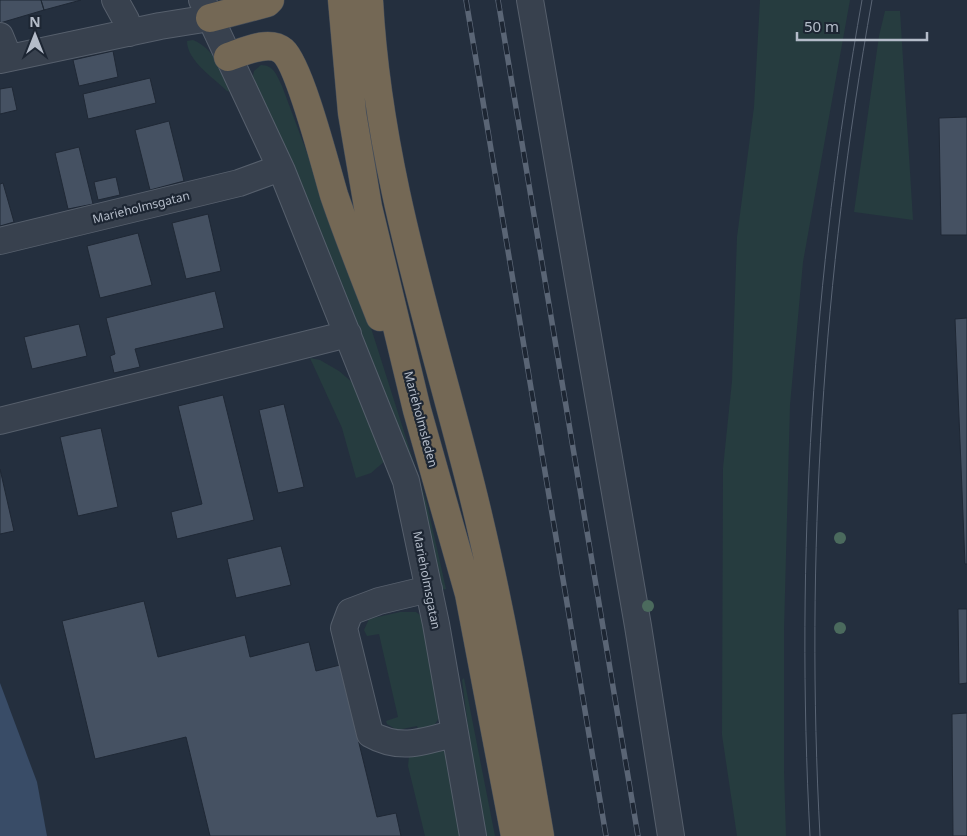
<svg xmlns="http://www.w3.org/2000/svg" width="967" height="836" viewBox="0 0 967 836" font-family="'Noto Sans',sans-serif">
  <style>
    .green { fill: #263c3f }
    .water { fill: #394c67 }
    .building { fill: #455162; stroke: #1f2835 }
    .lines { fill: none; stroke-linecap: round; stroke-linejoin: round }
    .minor-casing { stroke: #565f6c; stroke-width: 28 }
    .highway-casing { stroke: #434c59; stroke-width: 29 }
    .minor { stroke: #38414e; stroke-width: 26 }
    .highway { stroke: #746855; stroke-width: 28 }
    .tram { stroke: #5a6575; stroke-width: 1 }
    .rail-casing { stroke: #5a6575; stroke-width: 5.5 }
    .rail { stroke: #1d2633; stroke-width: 4; stroke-dasharray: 11; stroke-linecap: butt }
    .tree { fill: #4b6a5d }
    .labels { text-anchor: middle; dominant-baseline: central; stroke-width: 4.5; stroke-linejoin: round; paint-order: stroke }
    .street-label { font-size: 12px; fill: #b4bcc9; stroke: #1d2633 }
  </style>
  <rect width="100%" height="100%" fill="#242f3e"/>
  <!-- green -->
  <path class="green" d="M 760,0 L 850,0 L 803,262 L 790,405 L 784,630 L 784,771 L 786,836 L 737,836 L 722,735 L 723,468 L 732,381 L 737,237 L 754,107 Z
    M 885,11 L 900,11 L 913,220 L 854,212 L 879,36 Z
    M 193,40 C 215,49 222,72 232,92 L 227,91 C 214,78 187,61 187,41 Z
    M 261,65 C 274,65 277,76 282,86 L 364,306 L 427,504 L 446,589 L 442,590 L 252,80 L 254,71 Z
    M 310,358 L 320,360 L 339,371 L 353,383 L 386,460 L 371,473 L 356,478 L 342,428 Z
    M 400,612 L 416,612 L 424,618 L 439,718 L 433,727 L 418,730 L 417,726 L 397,730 L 387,724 L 386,721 L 398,717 L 379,634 L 367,636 L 364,630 L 369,619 Z
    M 464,678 L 495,836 L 482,836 L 462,680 Z
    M 442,750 L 445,752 L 463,836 L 425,836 L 408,766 L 409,756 Z"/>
  <!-- water -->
  <path class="water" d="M 0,683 L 37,782 L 47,836 L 0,836 Z"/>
  <!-- building -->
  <path class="building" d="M 0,0 L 41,0 L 44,10 L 0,23 Z
    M 41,0 L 81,0 L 44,10 Z
    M 113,51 L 118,77 L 79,86 L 73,60 Z
    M 150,78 L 156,103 L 88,119 L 83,94 Z
    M 12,87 L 17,110 L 0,114 L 0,89 Z
    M 967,117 L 967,235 L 941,235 L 939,118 Z
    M 169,121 L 184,181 L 150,190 L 135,130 Z
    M 79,147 L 93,204 L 68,209 L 55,153 Z
    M 116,177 L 120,195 L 98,200 L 94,182 Z
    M 3,183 L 14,222 L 0,226 L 0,184 Z
    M 208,214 L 221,271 L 186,279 L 172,223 Z
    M 138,233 L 152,285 L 100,298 L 87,246 Z
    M 215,291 L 224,328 L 135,349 L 140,367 L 114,373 L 110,356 L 115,354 L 106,318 Z
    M 967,318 L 967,564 L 965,564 L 955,319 Z
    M 79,324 L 87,356 L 32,369 L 24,337 Z
    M 223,395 L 254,520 L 177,539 L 171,512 L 202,504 L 178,406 Z
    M 284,404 L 304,487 L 278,493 L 259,410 Z
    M 101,428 L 118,507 L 78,516 L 60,437 Z
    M 0,469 L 14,531 L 0,534 Z
    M 281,546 L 291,585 L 236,598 L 227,559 Z
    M 144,601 L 158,657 L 245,635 L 250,657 L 309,642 L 316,671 L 340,665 L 377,817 L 396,813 L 401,836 L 210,836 L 186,737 L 95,759 L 62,621 Z
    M 958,609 L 967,609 L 967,683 L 959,684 Z
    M 967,713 L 967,836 L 953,836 L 952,714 Z"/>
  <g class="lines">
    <!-- minor casing -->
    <g class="minor-casing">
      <path id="minor" d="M 115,0 L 126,20 L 129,33
        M 202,0 L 282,171 L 406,481 L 436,624 L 473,836
        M 530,0 L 638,626 L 671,836
        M 0,36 L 9,58
        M 0,60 L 160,26 L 210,18
        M 0,241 L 239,183 L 280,168
        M 0,421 L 348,334
        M 429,589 L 379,601 L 350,612 L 344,628 L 370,734 C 400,751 423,742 455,733"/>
    </g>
    <!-- highway casing -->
    <g class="highway-casing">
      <path id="highway" d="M 342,0 L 352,113 L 368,207 L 417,410 L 469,594 L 515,836
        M 369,0 C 378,170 430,323 471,486 C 500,602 520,719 540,836
        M 210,18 L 267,3 L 270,0
        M 228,57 C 243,52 269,39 283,51 C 300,66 326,168 334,195 C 348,236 364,276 380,317"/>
    </g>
    <!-- minor -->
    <use href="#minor" class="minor"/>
    <!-- highway -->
    <use href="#highway" class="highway"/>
    <!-- tram -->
    <path class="tram" d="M 810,836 C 795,556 813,276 862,0
      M 820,836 C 805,557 823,275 872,0"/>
    <!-- rail casing -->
    <g class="rail-casing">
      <path id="rail" d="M 466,0 L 606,836
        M 498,0 L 638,836"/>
    </g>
    <!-- rail -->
    <use href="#rail" class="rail"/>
  </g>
  <!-- trees -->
  <g class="tree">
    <circle cx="840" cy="538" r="6"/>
    <circle cx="648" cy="606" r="6"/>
    <circle cx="840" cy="628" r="6"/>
  </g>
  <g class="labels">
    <!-- street labels -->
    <g class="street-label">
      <text transform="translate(141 207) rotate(-14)">Marieholmsgatan</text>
      <text transform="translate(421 419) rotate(75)">Marieholmsleden</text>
      <text transform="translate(427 580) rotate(79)">Marieholmsgatan</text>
    </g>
  </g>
  <!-- north arrow -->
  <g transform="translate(35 35)" stroke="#1d2633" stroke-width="4" paint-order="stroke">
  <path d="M0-4L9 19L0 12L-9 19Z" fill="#b4bcc9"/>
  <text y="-8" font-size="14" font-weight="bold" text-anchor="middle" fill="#b4bcc9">N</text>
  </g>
  <!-- scale -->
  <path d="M797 32v8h130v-8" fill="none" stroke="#b4bcc9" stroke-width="2.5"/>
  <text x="804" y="32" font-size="15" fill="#b4bcc9" stroke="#1d2633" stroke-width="4" paint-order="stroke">50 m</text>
</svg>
